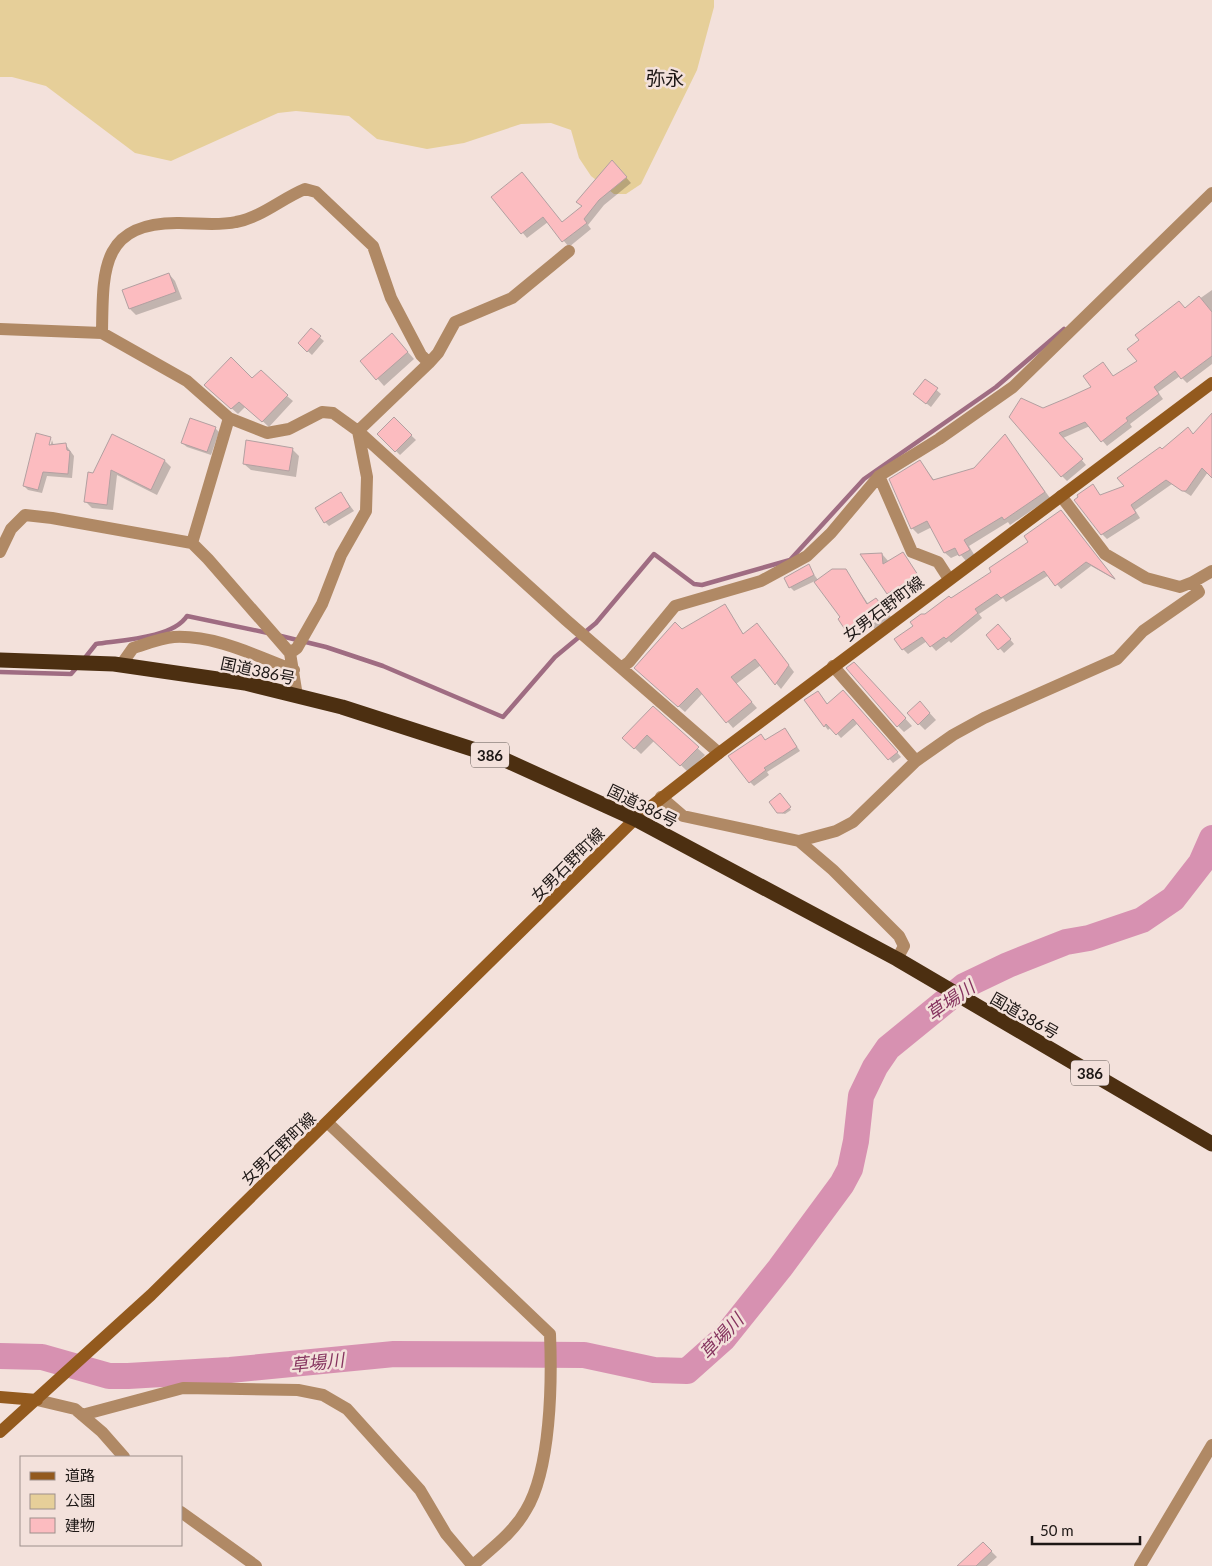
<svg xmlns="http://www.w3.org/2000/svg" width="1212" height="1566" viewBox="0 0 1212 1566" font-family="Lato,'Noto Sans JP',sans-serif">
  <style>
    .green { fill: #e6cf99 }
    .shadow { fill: #0003 }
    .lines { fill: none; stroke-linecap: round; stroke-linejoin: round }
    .stream { stroke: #9f6c82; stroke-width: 4.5 }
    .river { stroke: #d791b1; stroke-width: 26 }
    .building { fill: #fcbcc0; stroke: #b2a0a1 }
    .street { stroke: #b08965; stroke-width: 12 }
    .secondary { stroke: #935a1e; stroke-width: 12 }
    .highway { stroke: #4c2f11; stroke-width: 15 }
    .labels { text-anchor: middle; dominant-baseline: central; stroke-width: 5; stroke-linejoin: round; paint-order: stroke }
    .shield { fill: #f3e1db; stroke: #5d5450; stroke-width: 1 }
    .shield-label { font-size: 15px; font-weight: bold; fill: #1d1715 }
    .street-label { font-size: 16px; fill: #1d1715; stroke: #f3e1db }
    .water-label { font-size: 18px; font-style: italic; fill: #86345f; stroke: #f3e1db }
    .quarter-label { font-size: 19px; fill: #1d1715; stroke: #f3e1db }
  </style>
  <rect width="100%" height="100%" fill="#f3e1db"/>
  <!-- green -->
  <path class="green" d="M 0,0 L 714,0 L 714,7 L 697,70 L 641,184 L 626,194 L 614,194 L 591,176 L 579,158 L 571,130 L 551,123 L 521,124 L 464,143 L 427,149 L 377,139 L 349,116 L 296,111 L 278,113 L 171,161 L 135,153 L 46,86 L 12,77 L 0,77 Z"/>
  <!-- shadow -->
  <path class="shadow" d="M 617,167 L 631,183 L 604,205 L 588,225 L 591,229 L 569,247 L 548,222 L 527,238 L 493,197 L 562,223 L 583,207 Z
    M 169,274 L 175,281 L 182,299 L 136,315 L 130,309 Z
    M 1212,290 L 1212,364 L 1187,383 L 1180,376 L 1158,392 L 1163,399 L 1130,424 L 1132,427 L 1107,446 L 1090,426 L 1063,438 L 1086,465 L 1067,481 L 1062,476 L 1043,410 L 1114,377 L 1139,362 L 1185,309 Z
    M 311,330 L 324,341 L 312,355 L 299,343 Z
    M 399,342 L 414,359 L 384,386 L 362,361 Z
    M 252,380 L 287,396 L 293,401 L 269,427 L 246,406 L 238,414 L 211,390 Z
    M 925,380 L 941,394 L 931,407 L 914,394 Z
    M 1212,415 L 1212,476 L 1208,472 L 1191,496 L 1172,484 L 1135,510 L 1140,518 L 1107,539 L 1102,534 L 1093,486 L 1101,496 L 1126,487 L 1162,451 L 1194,435 Z
    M 394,419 L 416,440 L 400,455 L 379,434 Z
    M 215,428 L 219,432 L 211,455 L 187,447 L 182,443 Z
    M 37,435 L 52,440 L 49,440 L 47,450 L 49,451 L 52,440 L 54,446 L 66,445 L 74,456 L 72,478 L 47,476 L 42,493 L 28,490 L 24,486 Z
    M 113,436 L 165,461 L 171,467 L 157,495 L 117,475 L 113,510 L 92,508 L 86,502 L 94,474 Z
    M 1005,436 L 1050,498 L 1010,525 L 1008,522 L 969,546 L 975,556 L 966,561 L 960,554 L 951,558 L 945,553 L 932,527 L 918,534 L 912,528 L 920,462 L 934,480 L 975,469 Z
    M 292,449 L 299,456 L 296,477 L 251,470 L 244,464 Z
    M 341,494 L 354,511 L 329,526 L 325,522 Z
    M 1061,511 L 1116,580 L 1091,566 L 1061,589 L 1049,575 L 1006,602 L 1003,598 L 979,614 L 982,618 L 951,643 L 949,641 L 936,651 L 927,641 L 908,654 L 903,649 L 915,626 L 926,616 L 993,572 L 1030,542 Z
    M 903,553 L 923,582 L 895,600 L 862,555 L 882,554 L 889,562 Z
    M 808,566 L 818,580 L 845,570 L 869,605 L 876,599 L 891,617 L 875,629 L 870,625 L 853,636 L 815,581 L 794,591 L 790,587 Z
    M 725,606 L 744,635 L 763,631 L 794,672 L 781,689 L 761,665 L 736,684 L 757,708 L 733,728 L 703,693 L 685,712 L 642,674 L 682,630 Z
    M 1002,630 L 1014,644 L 1004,653 L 988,635 Z
    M 861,670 L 912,726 L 904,732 L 898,726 Z
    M 818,692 L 828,705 L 847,695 L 901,757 L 893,763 L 858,723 L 841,738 L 831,727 L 828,730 L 825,726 Z
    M 653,708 L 705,755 L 688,772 L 655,740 L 641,754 L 624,738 Z
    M 926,709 L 936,720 L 925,730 L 908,713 Z
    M 785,729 L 800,751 L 767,772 L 769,775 L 754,786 L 750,782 L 766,741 Z
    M 782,797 L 791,810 L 785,814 L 778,812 Z
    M 983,1543 L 997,1557 L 987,1566 L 959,1566 Z"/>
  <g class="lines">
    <!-- stream -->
    <path class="stream" d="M 281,636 L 326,647 L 383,666 L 503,717 L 555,657 L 596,623 L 654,554 L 694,584 L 702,585 L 790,560 L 864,479 L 996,387 L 1064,329
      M 84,659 L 96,644 C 122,640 173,638 187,616 L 268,633
      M 0,672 L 71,674 L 77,667"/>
    <!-- river -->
    <path class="river" d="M 0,1356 L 42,1357 L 109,1376 L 128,1376 L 230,1370 L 394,1354 L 584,1355 L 654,1370 L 687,1371 L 724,1338 L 780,1268 L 842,1184 L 850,1169 L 856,1141 L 861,1096 L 875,1067 L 888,1048 L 964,986 L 1008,965 L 1066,942 L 1089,938 L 1142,920 L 1173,899 L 1201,863 L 1212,838"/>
  </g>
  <!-- building -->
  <path class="building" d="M 612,160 L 627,177 L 599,200 L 584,219 L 587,223 L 562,242 L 543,217 L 521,234 L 491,197 L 522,172 L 562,222 L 582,206 L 576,202 Z
    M 169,273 L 176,292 L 129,309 L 122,290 Z
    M 1199,296 L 1212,312 L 1212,356 L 1181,379 L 1175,371 L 1154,387 L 1159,394 L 1126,418 L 1128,421 L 1101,442 L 1085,422 L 1059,433 L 1083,459 L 1061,477 L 1009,417 L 1021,398 L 1043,408 L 1067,398 L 1091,387 L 1083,376 L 1103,362 L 1113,376 L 1137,361 L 1127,349 L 1139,340 L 1135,335 L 1179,301 L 1185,308 Z
    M 311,328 L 321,336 L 307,352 L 298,343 Z
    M 392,333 L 408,352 L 376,380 L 360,361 Z
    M 231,357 L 252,378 L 261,370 L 288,395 L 262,422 L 239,402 L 231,409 L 204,385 Z
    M 925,379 L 938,388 L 926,404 L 913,394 Z
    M 1212,413 L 1212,478 L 1202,468 L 1186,491 L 1182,491 L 1166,480 L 1131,505 L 1136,513 L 1101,535 L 1074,500 L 1078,497 L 1077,495 L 1093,484 L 1100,495 L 1124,486 L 1117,478 L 1160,447 L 1162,449 L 1188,427 L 1193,434 Z
    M 394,417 L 412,435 L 395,452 L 377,434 Z
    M 190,418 L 216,427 L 207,452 L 181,443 Z
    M 36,433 L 51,437 L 49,445 L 66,443 L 67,450 L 70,451 L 68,474 L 43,472 L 38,490 L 23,486 Z
    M 112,434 L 165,460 L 151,490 L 111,470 L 107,505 L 84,502 L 88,472 L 93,473 Z
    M 1005,434 L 1045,492 L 1004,520 L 1002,517 L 964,540 L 970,550 L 959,556 L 955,548 L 944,553 L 927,521 L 911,529 L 889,479 L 920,460 L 933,480 L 974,468 Z
    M 246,440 L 293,448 L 289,471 L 243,464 Z
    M 341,492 L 350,507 L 324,523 L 315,508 Z
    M 1061,510 L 1115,579 L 1086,562 L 1055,586 L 1044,571 L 1001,598 L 997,594 L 975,609 L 978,613 L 946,639 L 944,637 L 930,647 L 922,637 L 902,650 L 894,639 L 913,626 L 910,622 L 921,614 L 925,614 L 949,596 L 951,598 L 991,572 L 989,568 L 1028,542 L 1024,536 Z
    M 903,552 L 918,575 L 887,594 L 860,554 L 882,553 L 883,564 Z
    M 809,564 L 814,575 L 789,588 L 784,578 Z
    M 832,569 L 846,569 L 867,604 L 876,598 L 886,611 L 868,624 L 864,619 L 846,631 L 838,619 L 840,617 L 814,582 Z
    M 725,604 L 743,634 L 757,623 L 789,665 L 775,685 L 755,659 L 731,677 L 752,702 L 726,723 L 697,688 L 678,707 L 634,668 L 675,622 L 682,629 Z
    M 998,624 L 1011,639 L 998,650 L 986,635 Z
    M 854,662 L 906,718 L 897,727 L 846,668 Z
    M 843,690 L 898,752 L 888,760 L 853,719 L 836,735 L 826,724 L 824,727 L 804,700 L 818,691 L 827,704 Z
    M 920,701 L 930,713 L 918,725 L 907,713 Z
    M 653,706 L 699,747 L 680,766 L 647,735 L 634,749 L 622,738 Z
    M 785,728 L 797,747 L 764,768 L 766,770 L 749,783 L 728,756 L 761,734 L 765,740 Z
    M 780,793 L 791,807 L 783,813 L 777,813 L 769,802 Z
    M 983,1542 L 992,1551 L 976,1566 L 957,1566 Z"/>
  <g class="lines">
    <!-- street -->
    <path class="street" d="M 0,329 L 102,333 L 187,381 L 229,418 L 267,433 L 289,429 L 322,412 L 333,413 L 358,431 L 566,620 L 719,753
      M 102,333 C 103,271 100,222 179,223 C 198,223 218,226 236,222 C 262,217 281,199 305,189 L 316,192 L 373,246 L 391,298 L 421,355 L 429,363
      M 358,431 L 429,363 L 438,353 L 455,322 L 512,298 L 569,251
      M 879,476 L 912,552 L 938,562 L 949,579
      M 1061,496 L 1105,554 L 1146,578 L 1180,587 L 1193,582 L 1212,571
      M 192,543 L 208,559 L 290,653 L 297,696
      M 0,552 L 11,529 L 25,515 L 52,518 L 192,543 L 229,418
      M 290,653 L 297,648 L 322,604 L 341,555 L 366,511 L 367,477 L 358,431
      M 121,665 L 133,648 C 146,644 161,638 174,637 C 216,635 256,656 294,670
      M 833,666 L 916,761
      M 621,668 L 629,662 L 675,606 L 761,581 L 807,556 L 831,533 L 879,476 L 939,439 L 1013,387 L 1212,193
      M 661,797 L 683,816 L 799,841 L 833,870 L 899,936 L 904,946 L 897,959
      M 799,841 L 836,831 L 853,822 L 916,761 L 953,735 L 984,718 L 1117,659 L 1143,631 L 1199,592 L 1193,582
      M 328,1123 L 550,1334 C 552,1382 551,1469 526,1510 C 514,1532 491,1549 473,1565
      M 37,1400 L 75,1409 L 102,1432 L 124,1457
      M 82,1415 L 183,1388 L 298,1390 L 323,1395 L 347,1409 L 420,1490 L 446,1534 L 473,1566
      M 181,1512 L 256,1566
      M 1140,1566 L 1212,1445"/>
    <!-- secondary -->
    <path class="secondary" d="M 0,1397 L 37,1400
      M 0,1432 L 151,1295 L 635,819 L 719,753 L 1212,383"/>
    <!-- highway -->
    <path class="highway" d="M 0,660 L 114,664 L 245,683 L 342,707 L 503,759 L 635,819 L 897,959 L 1212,1144"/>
  </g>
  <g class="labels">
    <!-- shield labels -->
    <g class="shield">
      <rect x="471" y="742.5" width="38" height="25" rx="4"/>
      <rect x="1071" y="1060.5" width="38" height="25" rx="4"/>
    </g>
    <g class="shield-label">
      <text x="490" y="755">386</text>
      <text x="1090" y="1073">386</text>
    </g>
    <!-- street labels -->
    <g class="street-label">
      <text transform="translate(883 608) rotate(-37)">女男石野町線</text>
      <text transform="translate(258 670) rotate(12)">国道386号</text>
      <text transform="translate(643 805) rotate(26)">国道386号</text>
      <text transform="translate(567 864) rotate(-45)">女男石野町線</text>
      <text transform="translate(1025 1015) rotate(30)">国道386号</text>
      <text transform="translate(278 1148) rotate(-44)">女男石野町線</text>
    </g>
    <!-- water labels -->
    <g class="water-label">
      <text transform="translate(950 1000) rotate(-35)">草場川</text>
      <text transform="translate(721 1336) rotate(-47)">草場川</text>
      <text transform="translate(317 1362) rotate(-6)">草場川</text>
    </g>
    <!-- quarter labels -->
    <g class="quarter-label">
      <text x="665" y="77">弥永</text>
    </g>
  </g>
  <!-- legend -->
  <rect x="20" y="1456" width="162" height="90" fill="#f3e1db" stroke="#9d908c"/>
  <rect x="30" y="1472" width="25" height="8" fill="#935a1e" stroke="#9d908c"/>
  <text x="65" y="1481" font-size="15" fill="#1d1715">道路</text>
  <rect x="30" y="1494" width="25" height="15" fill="#e6cf99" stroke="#9d908c"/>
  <text x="65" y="1506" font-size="15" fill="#1d1715">公園</text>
  <rect x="30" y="1518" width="25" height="15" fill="#fcbcc0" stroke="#9d908c"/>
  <text x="65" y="1531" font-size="15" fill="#1d1715">建物</text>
  <!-- scale -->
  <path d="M1032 1536v8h108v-8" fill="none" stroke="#1d1715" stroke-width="2.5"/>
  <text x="1040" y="1536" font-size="15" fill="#1d1715" stroke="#f3e1db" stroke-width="4" paint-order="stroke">50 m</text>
</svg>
